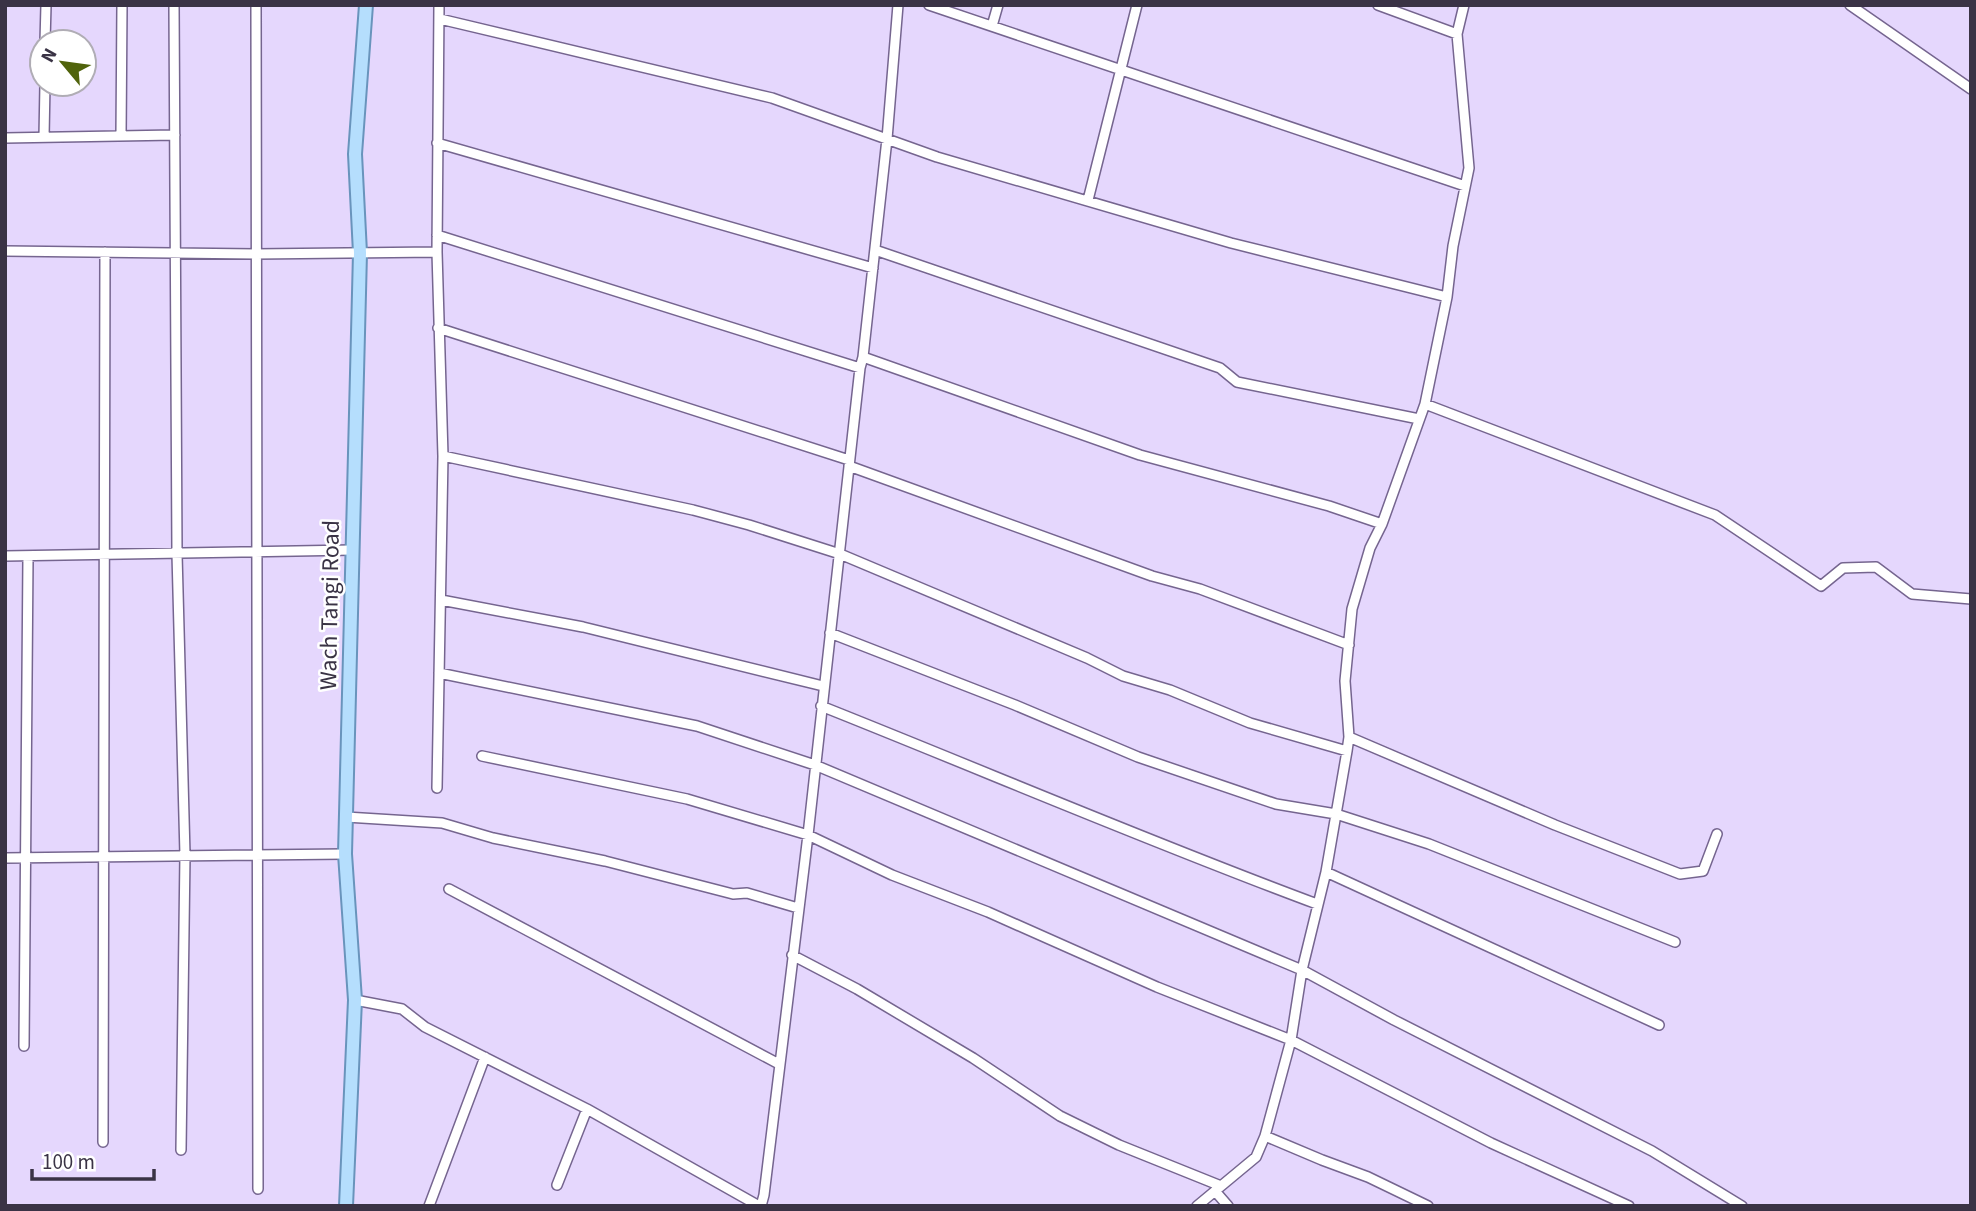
<svg xmlns="http://www.w3.org/2000/svg" width="1976" height="1211" viewBox="0 0 1976 1211" font-family="'Source Sans 3',sans-serif">
  <style>
    .lines { fill: none; stroke-linecap: round; stroke-linejoin: round }
    .minor-casing { stroke: #75658f; stroke-width: 12 }
    .major-casing { stroke: #6994bc; stroke-width: 16 }
    .minor { stroke: #fff; stroke-width: 9 }
    .major { stroke: #b5defd; stroke-width: 12 }
    .labels { text-anchor: middle; dominant-baseline: central; stroke-width: 5; stroke-linejoin: round; paint-order: stroke }
    .street-label { font-size: 24px; fill: #3a3345; stroke: #fff }
  </style>
  <rect width="100%" height="100%" fill="#e5d7fd"/>
  <g class="lines">
    <!-- minor casing -->
    <g class="minor-casing">
      <path id="minor" d="M 174,5 L 177,554 L 185,855 L 181,1150
        M 256,5 L 258,1189
        M 929,5 L 1465,186
        M 1378,5 L 1457,34
        M 1850,5 L 1971,89
        M 440,19 L 772,98 L 937,157 L 1231,243 L 1447,297
        M 992,26 L 998,5
        M 45,42 L 46,5
        M 121,136 L 122,5
        M 44,137 L 45,84
        M 5,138 L 175,135
        M 437,143 L 873,268
        M 1088,200 L 1137,5
        M 437,235 L 860,368
        M 875,250 L 1220,368 L 1237,382 L 1419,419
        M 5,251 L 256,254 L 437,252
        M 438,328 L 849,460
        M 863,357 L 1140,455 L 1329,506 L 1382,524
        M 1425,404 L 1715,515 L 1821,586 L 1843,568 L 1876,567 L 1912,594 L 1971,599
        M 443,456 L 693,510 L 749,525 L 840,554 L 1087,658 L 1123,676 L 1170,690 L 1250,723 L 1347,751
        M 849,466 L 1152,576 L 1200,589 L 1349,645
        M 5,556 L 352,550
        M 441,600 L 583,627 L 823,686
        M 830,633 L 1015,705 L 1138,757 L 1276,804 L 1336,814 L 1429,844 L 1675,942
        M 439,673 L 697,726 L 815,765 L 1302,970 L 1394,1020 L 1652,1151 L 1742,1206
        M 821,706 C 987,772 1150,842 1317,904
        M 1349,737 L 1555,825 L 1680,874 L 1703,871 L 1717,834
        M 482,756 L 687,799 L 808,835 L 892,875 L 988,912 L 1157,987 L 1291,1040 L 1491,1143 L 1629,1206
        M 437,788 L 443,456 L 437,252 L 439,5
        M 346,817 L 442,823 L 493,838 L 605,861 L 733,894 L 747,893 L 798,908
        M 5,858 L 345,854
        M 1326,872 L 1659,1025
        M 449,889 L 779,1064
        M 792,955 L 857,989 L 973,1058 L 1060,1116 L 1119,1145 L 1221,1186
        M 355,1000 L 402,1009 L 425,1027 L 587,1109 L 759,1206
        M 24,1046 L 28,557
        M 1265,1136 L 1322,1160 L 1368,1177 L 1428,1206
        M 103,1142 L 105,252
        M 557,1185 L 587,1109
        M 1215,1191 L 1228,1206
        M 429,1206 L 485,1057
        M 761,1206 L 764,1195 L 808,835 L 860,368 L 863,357 L 887,139 L 898,5
        M 1197,1206 L 1256,1157 L 1265,1136 L 1291,1040 L 1302,970 L 1326,872 L 1347,751 L 1349,737 L 1345,681 L 1352,609 L 1370,548 L 1382,524 L 1425,404 L 1447,297 L 1453,246 L 1469,168 L 1457,34 L 1464,5"/>
    </g>
    <!-- major casing -->
    <g class="major-casing">
      <path id="major" d="M 346,1206 L 355,1000 L 345,854 L 360,253 L 355,154 L 366,5"/>
    </g>
    <!-- minor -->
    <use href="#minor" class="minor"/>
    <!-- major -->
    <use href="#major" class="major"/>
  </g>
  <g class="labels">
    <!-- street labels -->
    <g class="street-label">
      <text transform="translate(330 605) rotate(-89)">Wach Tangi Road</text>
    </g>
  </g>
  <!-- border -->
  <rect width="1976" height="1211" fill="none" stroke="#3a3345" stroke-width="14"/>
  <!-- north arrow -->
  <g transform="translate(63 63) rotate(299)"><circle r="33" fill="#ffffff" stroke="#b0adb5" stroke-width="2"/>
  <path d="M0-5L12 26L0 18L-12 26Z" fill="#50630c"/>
  <text y="-10" font-size="19" font-weight="bold" text-anchor="middle" fill="#3a3345">N</text>
  </g>
  <!-- scale -->
  <path d="M32 1169v10h122v-10" fill="none" stroke="#3a3345" stroke-width="3.5"/>
  <text x="42" y="1169" font-size="21" fill="#3a3345" stroke="#ffffff" stroke-width="5" paint-order="stroke">100 m</text>
</svg>
